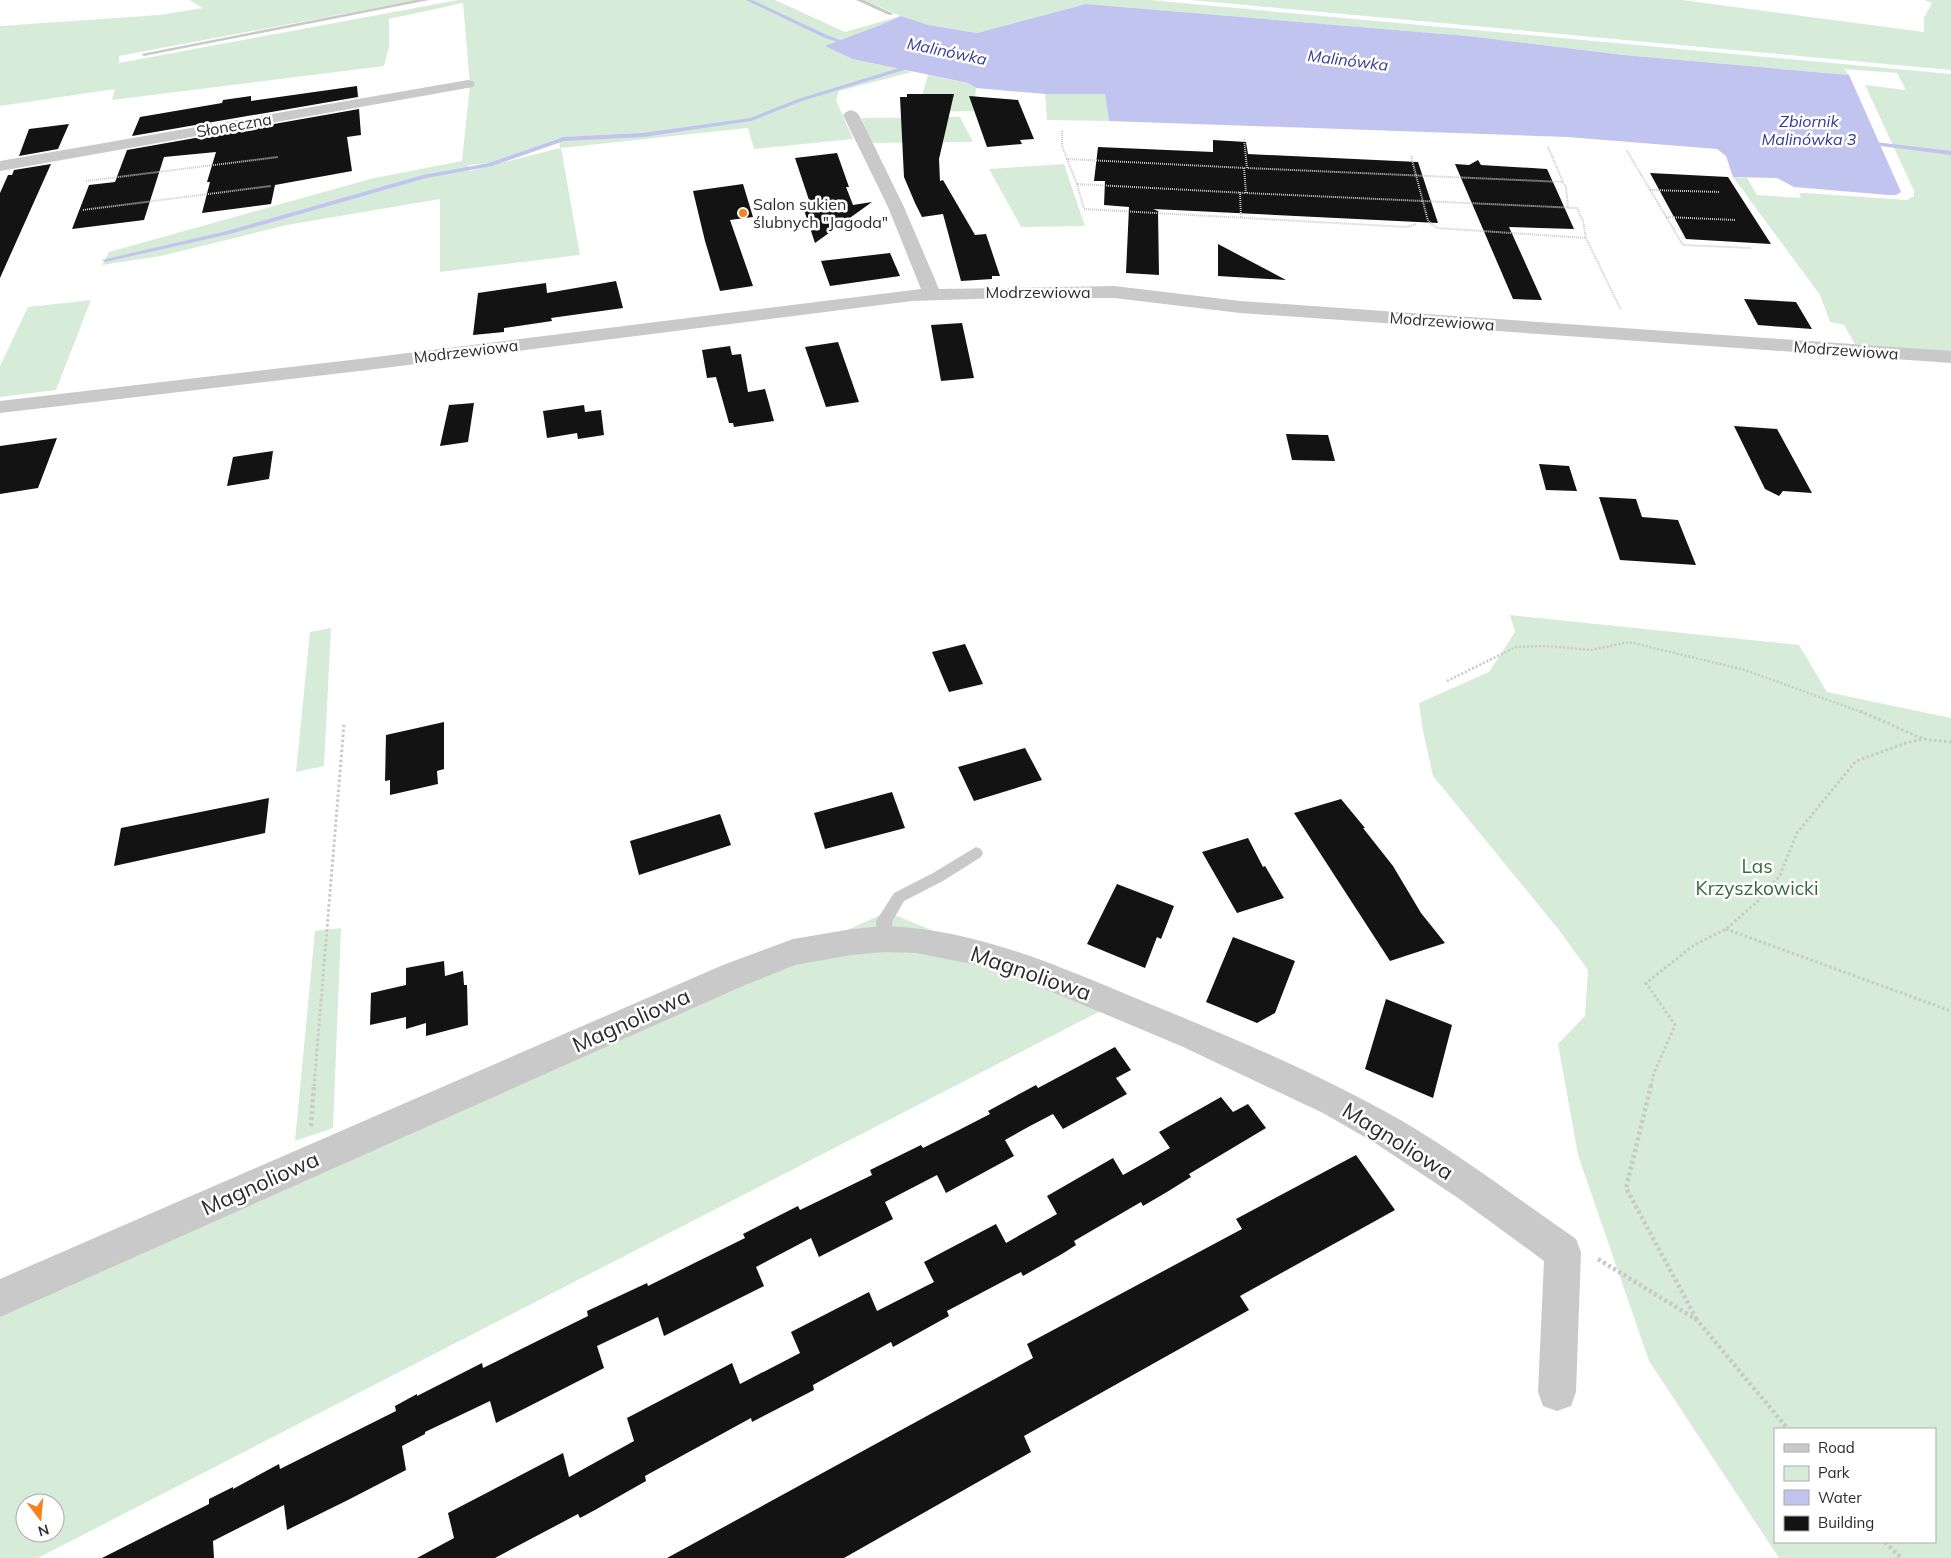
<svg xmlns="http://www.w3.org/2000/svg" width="1951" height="1558" viewBox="0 0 1951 1558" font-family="Mulish,sans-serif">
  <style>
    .green { fill: #d7ecd8; fill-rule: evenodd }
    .water { fill: #c1c4ee }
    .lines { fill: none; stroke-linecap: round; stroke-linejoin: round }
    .stream { fill: #c1c4ee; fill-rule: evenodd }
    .building { fill: #131313 }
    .path-far3 { stroke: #c9c9c9; stroke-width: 2; stroke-dasharray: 1 1; stroke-linecap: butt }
    .path-far2 { stroke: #c9c9c9; stroke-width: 2.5; stroke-dasharray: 2 2; stroke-linecap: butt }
    .path-far1 { stroke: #c9c9c9; stroke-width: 3; stroke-dasharray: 2.5 2.5; stroke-linecap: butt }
    .path { stroke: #c9c9c9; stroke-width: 4.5; stroke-dasharray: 3 3; stroke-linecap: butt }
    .service { fill: #c9c9c9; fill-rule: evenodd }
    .minor { fill: #c9c9c9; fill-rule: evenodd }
    .poi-dot { fill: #f6831b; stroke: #fff; stroke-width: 2 }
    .labels { text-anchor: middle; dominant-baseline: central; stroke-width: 5; stroke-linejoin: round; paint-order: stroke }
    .far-water-label { font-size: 16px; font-style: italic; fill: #333995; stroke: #fff }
    .far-street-label { font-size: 16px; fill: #2c2c2c; stroke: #fff }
    .far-poi-label { font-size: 16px; fill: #2c2c2c; stroke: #fff; text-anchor: start }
    .park-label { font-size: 19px; fill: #366b3a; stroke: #fff }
    .near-street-label { font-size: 22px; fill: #2c2c2c; stroke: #fff }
  </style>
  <rect width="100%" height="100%" fill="#fff"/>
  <!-- green -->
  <path class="green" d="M 189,0 L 417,0 L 119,56 L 119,63 L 458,0 L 775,0 L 845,32 L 900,16 L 865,0 L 1149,0 L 1951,74 L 1951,352 L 1855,344 L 1844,325 L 1830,322 L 1820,295 L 1733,177 L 1747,178 L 1757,195 L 1801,198 L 1799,193 L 1804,193 L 1907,200 L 1914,196 L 1914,191 L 1865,85 L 1906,90 L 1897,73 L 1844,69 L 1849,75 L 1624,55 L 1468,36 L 1086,4 L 977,33 L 929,25 L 901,16 L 878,26 L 889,66 L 912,72 L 839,91 L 836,100 L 853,139 L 754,149 L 748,128 L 561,148 L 580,255 L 440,272 L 440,199 L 287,225 L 161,256 L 102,265 L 109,252 L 374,178 L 462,161 L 470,85 L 463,3 L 389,19 L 389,47 L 384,66 L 112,100 L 115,89 L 0,106 L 0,26 L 159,15 L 203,8 ZM 559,138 L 560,148 L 469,171 L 468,165 L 490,163 Z
    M 1191,0 L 1682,0 L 1924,32 L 1924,18 L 1932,3 L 1924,0 L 1951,0 L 1951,70 Z
    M 928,75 L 968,83 L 976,88 L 974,111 L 917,112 Z
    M 1045,94 L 1105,94 L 1109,121 L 1047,120 Z
    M 960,117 L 973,142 L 872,143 L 861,118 Z
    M 1064,164 L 1085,226 L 1021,227 L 989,169 Z
    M 91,300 L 56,390 L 0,397 L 0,366 L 28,307 Z
    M 1510,615 L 1799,645 L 1827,692 L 1951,718 L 1951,1558 L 1779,1558 L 1649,1361 L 1578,1155 L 1558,1044 L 1585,1016 L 1588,970 L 1559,930 L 1433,776 L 1423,731 L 1419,703 L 1489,672 L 1515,632 ZM 1775,1429 L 1935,1429 L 1935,1542 L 1775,1542 Z
    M 331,628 L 324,766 L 296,772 L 310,632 Z
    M 887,912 L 1114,1004 L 38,1558 L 0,1558 L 0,1315 ZM 25,1503 L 55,1503 L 55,1533 L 25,1533 Z
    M 341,928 L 333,1128 L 295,1141 L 315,931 Z"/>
  <!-- water -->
  <path class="water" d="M 1086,4 L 1468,36 L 1624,55 L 1849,75 L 1901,192 L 1896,195 L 1888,195 L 1794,187 L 1777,178 L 1733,177 L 1726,156 L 1717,149 L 1567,137 L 1109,121 L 1105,94 L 1045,94 L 976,88 L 968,83 L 853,59 L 825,46 L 878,26 L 901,16 L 929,25 L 977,33 Z"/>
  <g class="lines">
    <!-- stream -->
    <path class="stream" d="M 746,0 L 752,0 L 827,35 L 853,45 L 848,46 L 823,37 Z
      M 912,64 L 914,67 L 802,101 L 751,121 L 643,137 L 564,141 L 492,166 L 426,178 L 230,234 L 105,262 L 102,260 L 227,231 L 423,175 L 489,163 L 563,137 L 643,133 L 750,118 L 798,99 Z
      M 1867,141 L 1951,151 L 1951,155 L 1865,144 L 1864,143 Z"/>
  </g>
  <!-- building -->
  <path class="building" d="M 357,86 L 358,97 L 132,136 L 140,117 L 222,103 L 223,100 L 251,96 L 251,101 Z
    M 907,94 L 954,94 L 939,159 L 940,181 L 943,180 L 975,235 L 986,234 L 1000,276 L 992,276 L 992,279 L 961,281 L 943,214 L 922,217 L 915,203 L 904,177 L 900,97 L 907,97 Z
    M 969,96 L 1018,100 L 1034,139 L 1020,140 L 1022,144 L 987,147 Z
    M 359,109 L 361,135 L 347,137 L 352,171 L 275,185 L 271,204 L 202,213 L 210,182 L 207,182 L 216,152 L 164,157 L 144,220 L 72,229 L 89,185 L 115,182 L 127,150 Z
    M 69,124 L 58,149 L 19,156 L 29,129 Z
    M 1213,140 L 1246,142 L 1248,154 L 1418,162 L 1438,223 L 1153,209 L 1158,211 L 1159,275 L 1126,273 L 1129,207 L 1104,205 L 1105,181 L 1094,181 L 1098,147 L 1213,152 Z
    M 837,153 L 849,187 L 846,187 L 853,205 L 872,202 L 815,243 L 804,210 L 812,209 L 795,158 Z
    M 1478,160 L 1481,165 L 1547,169 L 1557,191 L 1574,229 L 1509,227 L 1542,300 L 1513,299 L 1455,164 L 1469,165 Z
    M 51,164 L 0,278 L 0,193 L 8,175 L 12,175 L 14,170 Z
    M 1650,173 L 1728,177 L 1771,244 L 1686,239 Z
    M 743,184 L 753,217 L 730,220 L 753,286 L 720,291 L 705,241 L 693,191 Z
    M 1218,244 L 1286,280 L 1218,276 Z
    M 890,253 L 900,276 L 830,286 L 821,261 Z
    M 616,281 L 623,308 L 551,318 L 552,321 L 504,328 L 504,332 L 473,335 L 478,293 L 546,283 L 547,293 Z
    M 1744,299 L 1796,302 L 1812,329 L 1758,325 Z
    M 962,323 L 974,378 L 941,381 L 931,325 Z
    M 838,342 L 859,402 L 826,407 L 805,347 Z
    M 730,346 L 732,355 L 741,354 L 748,392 L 765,389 L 774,421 L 734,427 L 733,423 L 729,423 L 716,377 L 707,378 L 702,350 Z
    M 474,403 L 468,442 L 440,446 L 449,405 Z
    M 584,405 L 585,412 L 601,410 L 604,435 L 578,439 L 577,433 L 547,438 L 543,411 Z
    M 1734,426 L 1777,429 L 1812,493 L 1783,491 L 1779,496 L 1765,489 Z
    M 1286,434 L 1328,435 L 1335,461 L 1292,460 Z
    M 57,438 L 38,488 L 0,494 L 0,446 Z
    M 273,451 L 269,479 L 227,486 L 233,457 Z
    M 1539,464 L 1569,466 L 1577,491 L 1546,490 Z
    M 1599,497 L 1636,499 L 1642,517 L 1678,520 L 1696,565 L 1620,560 Z
    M 965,644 L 983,684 L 949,692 L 932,652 Z
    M 444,722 L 444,769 L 437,771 L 438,784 L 390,795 L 390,780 L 385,781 L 386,735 Z
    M 1025,748 L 1042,780 L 974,801 L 958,767 Z
    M 892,792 L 905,828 L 825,849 L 814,813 Z
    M 269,798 L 265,833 L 114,866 L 121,828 Z
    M 1341,799 L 1365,828 L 1363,828 L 1393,866 L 1421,913 L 1445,943 L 1390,961 L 1294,813 Z
    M 720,814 L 731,845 L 639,875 L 630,841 Z
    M 1248,838 L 1263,867 L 1265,866 L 1284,898 L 1237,913 L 1202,852 Z
    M 1117,884 L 1174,906 L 1161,939 L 1157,937 L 1145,968 L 1087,944 Z
    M 1233,937 L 1295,961 L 1275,1013 L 1257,1023 L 1206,1002 Z
    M 444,961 L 445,976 L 463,971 L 464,985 L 467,985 L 468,1025 L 426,1036 L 426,1023 L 406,1029 L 406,1017 L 370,1025 L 371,993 L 406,985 L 406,968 Z
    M 1386,999 L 1452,1025 L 1433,1098 L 1365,1069 Z
    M 1115,1047 L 1131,1070 L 1116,1078 L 1127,1094 L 1063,1129 L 1053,1114 L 1030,1126 L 1005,1140 L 1014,1156 L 946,1193 L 937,1175 L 885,1202 L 893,1219 L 819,1257 L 811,1238 L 756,1267 L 764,1286 L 664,1336 L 658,1317 L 597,1346 L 604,1368 L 496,1423 L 490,1401 L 425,1432 L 425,1434 L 402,1446 L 406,1470 L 348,1500 L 287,1530 L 284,1505 L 213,1541 L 214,1558 L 102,1558 L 209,1504 L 209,1499 L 233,1487 L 233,1489 L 279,1464 L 280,1469 L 396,1411 L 395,1406 L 417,1394 L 417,1396 L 482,1363 L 483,1368 L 588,1316 L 587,1311 L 647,1283 L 648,1286 L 745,1238 L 743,1234 L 798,1206 L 800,1210 L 872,1175 L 870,1170 L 921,1145 L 923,1148 L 957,1131 L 990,1114 L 988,1111 L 1036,1085 L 1038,1088 Z
    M 1221,1097 L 1233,1112 L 1248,1104 L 1266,1128 L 1189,1174 L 1191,1177 L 1167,1192 L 1143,1206 L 1141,1202 L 1074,1241 L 1076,1245 L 1062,1254 L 1023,1276 L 1021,1272 L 947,1311 L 949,1316 L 893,1347 L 891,1342 L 813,1385 L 814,1390 L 752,1422 L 751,1418 L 645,1476 L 646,1481 L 595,1510 L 580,1518 L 578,1514 L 495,1558 L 417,1558 L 454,1538 L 448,1513 L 563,1453 L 569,1477 L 634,1441 L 627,1418 L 732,1363 L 740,1384 L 800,1353 L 791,1332 L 869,1292 L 877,1311 L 934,1282 L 924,1262 L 996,1224 L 1006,1243 L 1057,1214 L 1047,1196 L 1113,1158 L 1123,1175 L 1146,1162 L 1170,1148 L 1159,1132 Z
    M 1356,1155 L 1395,1210 L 1240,1296 L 1249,1310 L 1024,1436 L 1031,1452 L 844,1558 L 667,1558 L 1033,1358 L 1027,1344 L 1242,1229 L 1236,1219 Z"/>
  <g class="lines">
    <!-- path-far3 -->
    <path class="path-far3" d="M 1062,131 L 1062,146 L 1067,159 L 1246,168
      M 1244,139 L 1247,168 L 1563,182 L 1566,187 L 1568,208
      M 1548,147 L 1563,182
      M 1627,151 L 1683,245 L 1751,248
      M 1411,156 L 1428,221 L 1437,228 L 1586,238 L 1621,310
      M 1067,159 L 1077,184 L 1246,193
      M 1244,168 L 1246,193 L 1577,208 L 1583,221 L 1586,238
      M 86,181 L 278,157
      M 1077,184 L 1084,209 L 1407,227 L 1417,224
      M 1650,190 L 1720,192
      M 1240,192 L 1241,218
      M 83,210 L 271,186
      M 1666,217 L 1735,220"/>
    <!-- path-far2 -->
    <path class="path-far2" d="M 1447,681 L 1516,647 L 1546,646 L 1591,650 L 1629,642 L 1745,670 L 1864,713"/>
    <!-- path-far1 -->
    <path class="path-far1" d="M 1860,711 L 1923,739 L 1951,742
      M 1726,929 L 1951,1011
      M 314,1086 L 344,724
      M 1651,1086 L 1654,1073 L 1675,1025 L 1646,983 L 1694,945 L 1726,929 L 1757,902 L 1780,875 L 1797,833 L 1856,761 L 1906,743 L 1923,739"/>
    <!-- path -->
    <path class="path" d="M 1651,1085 L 1626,1188 L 1697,1320
      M 311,1126 L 314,1085
      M 1598,1259 L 1697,1320 L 1788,1429
      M 1885,1542 L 1901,1558"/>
    <!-- service -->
    <path class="service" d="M 416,0 L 429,0 L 144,56 L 141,54 Z
      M 856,0 L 864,0 L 894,14 L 889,15 Z
      M 976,847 L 981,849 L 983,853 L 981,857 L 943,881 L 904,901 L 892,922 L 893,939 L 890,944 L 885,946 L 880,944 L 877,939 L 876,921 L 894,893 L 933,873 Z"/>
    <!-- minor -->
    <path class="minor" d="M 468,80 L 473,81 L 475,84 L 473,87 L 0,171 L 0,161 Z
      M 851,110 L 856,112 L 859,115 L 904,207 L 939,289 L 1114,286 L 1240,301 L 1951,351 L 1951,363 L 1240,313 L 1114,298 L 1004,298 L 912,301 L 368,370 L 0,413 L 0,401 L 368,358 L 921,289 L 888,207 L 843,115 L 846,112 Z
      M 885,926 C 972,929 1049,962 1128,995 C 1219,1032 1312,1070 1397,1118 C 1459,1154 1517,1198 1576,1239 L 1581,1252 L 1576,1392 L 1571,1406 L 1557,1411 L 1543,1406 L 1538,1392 L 1544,1261 L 1458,1198 L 1375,1143 L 1323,1113 L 1181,1046 L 1019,978 L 977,965 L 916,953 L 885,952 L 852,955 L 795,965 L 745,985 L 0,1317 L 0,1279 L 723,965 L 793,939 L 852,929 Z"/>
  </g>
  <!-- markers -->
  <circle class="poi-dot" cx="743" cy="213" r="5"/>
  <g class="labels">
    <!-- far-water labels -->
    <g class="far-water-label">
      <text transform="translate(947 51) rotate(12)">Malinówka</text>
      <text transform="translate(1348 60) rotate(7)">Malinówka</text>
      <text x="1809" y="121">Zbiornik<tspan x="1809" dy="18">Malinówka 3</tspan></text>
    </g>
    <!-- far-street labels -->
    <g class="far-street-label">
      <text transform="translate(234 125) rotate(-10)">Słoneczna</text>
      <text x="1038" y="292">Modrzewiowa</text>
      <text transform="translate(1442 321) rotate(4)">Modrzewiowa</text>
      <text transform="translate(1846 350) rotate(4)">Modrzewiowa</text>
      <text transform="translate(466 351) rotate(-7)">Modrzewiowa</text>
    </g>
    <!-- far-poi labels -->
    <g class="far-poi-label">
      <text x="753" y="204">Salon sukien<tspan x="753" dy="18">ślubnych "Jagoda"</tspan></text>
    </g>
    <!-- park labels -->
    <g class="park-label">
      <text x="1757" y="866">Las<tspan x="1757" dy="22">Krzyszkowicki</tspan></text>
    </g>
    <!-- near-street labels -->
    <g class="near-street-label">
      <text transform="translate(1031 973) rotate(19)">Magnoliowa</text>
      <text transform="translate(631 1020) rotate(-24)">Magnoliowa</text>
      <text transform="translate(1398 1141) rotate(32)">Magnoliowa</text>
      <text transform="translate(260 1183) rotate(-24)">Magnoliowa</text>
    </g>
  </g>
  <!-- legend -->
  <rect x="1774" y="1428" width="162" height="115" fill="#ffffff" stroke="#ababab"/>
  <rect x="1784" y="1444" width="25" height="8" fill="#c9c9c9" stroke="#ababab"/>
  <text x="1818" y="1453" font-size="15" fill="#2c2c2c">Road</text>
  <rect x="1784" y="1466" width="25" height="15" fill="#d7ecd8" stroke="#ababab"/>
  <text x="1818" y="1478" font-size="15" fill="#2c2c2c">Park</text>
  <rect x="1784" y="1490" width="25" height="15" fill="#c1c4ee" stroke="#ababab"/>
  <text x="1818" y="1503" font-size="15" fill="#2c2c2c">Water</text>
  <rect x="1784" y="1516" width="25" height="15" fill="#131313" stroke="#ababab"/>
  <text x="1818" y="1528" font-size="15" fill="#2c2c2c">Building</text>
  <!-- north arrow -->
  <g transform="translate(40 1518) rotate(164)"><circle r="24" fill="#ffffff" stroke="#ababab"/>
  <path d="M0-4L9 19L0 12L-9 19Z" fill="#f6831b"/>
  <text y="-8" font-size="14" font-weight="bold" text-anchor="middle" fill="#2c2c2c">N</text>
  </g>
</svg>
